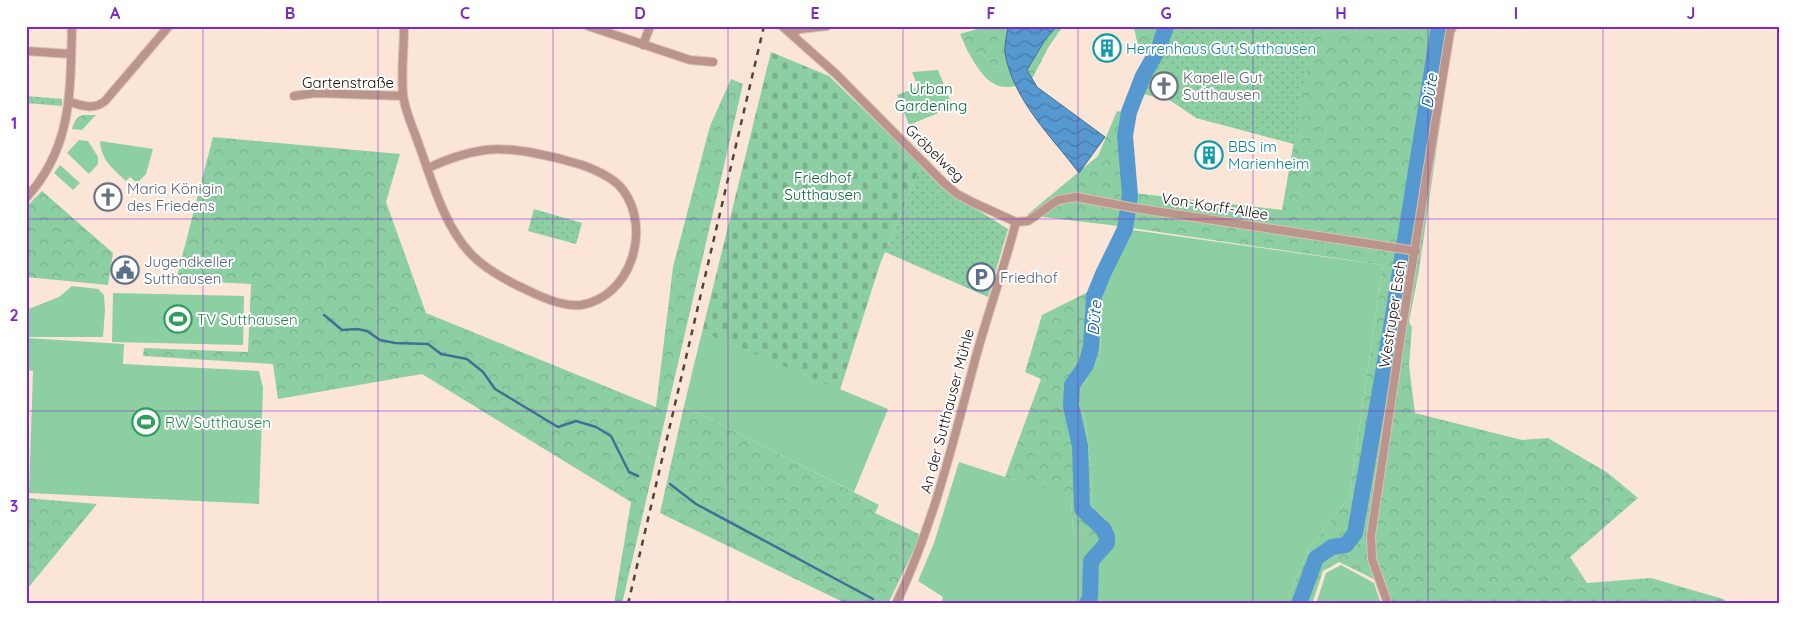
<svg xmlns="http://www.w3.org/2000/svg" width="1806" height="630" viewBox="0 0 1806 630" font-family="Quicksand,sans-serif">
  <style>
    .green { fill: #8ccfa2 }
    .forest { fill: url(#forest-crowns) }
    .cemetery { fill: url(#cemetery-stones) }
    .park { fill: url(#park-dots) }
    .water { fill: url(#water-waves); stroke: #436f95 }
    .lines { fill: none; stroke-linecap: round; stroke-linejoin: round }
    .stream { stroke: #436f95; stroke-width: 2.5 }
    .river { stroke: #5699d1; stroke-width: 16 }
    .street-casing { stroke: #d7c3b6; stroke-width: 10 }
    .street { stroke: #bb948b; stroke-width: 8 }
    .rail { stroke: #50443c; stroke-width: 2.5; stroke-dasharray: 6 6; stroke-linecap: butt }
    .grid { fill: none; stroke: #7b2cbf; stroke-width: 1; stroke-opacity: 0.55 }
    .labels { text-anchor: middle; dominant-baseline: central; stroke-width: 4; stroke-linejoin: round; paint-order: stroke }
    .culture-label { font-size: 15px; fill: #0d838f; stroke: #fff; text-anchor: start }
    .worship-label { font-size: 15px; fill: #5b616d; stroke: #fff; text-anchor: start }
    .street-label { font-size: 15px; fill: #170e08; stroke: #fff }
    .park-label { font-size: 15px; fill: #096839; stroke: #fff }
    .service-label { font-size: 15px; fill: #4e5e75; stroke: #fff; text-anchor: start }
    .leisure-label { font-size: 15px; fill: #27864d; stroke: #fff; text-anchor: start }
    .water-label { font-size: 16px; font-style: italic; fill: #005287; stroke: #fff }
    .neatline { fill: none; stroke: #7b2cbf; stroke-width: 2 }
    .grid-label { font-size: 16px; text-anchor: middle; font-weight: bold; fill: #7b2cbf }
  </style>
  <defs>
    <pattern id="forest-crowns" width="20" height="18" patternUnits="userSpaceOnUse" patternTransform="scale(1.25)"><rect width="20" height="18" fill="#8ccfa2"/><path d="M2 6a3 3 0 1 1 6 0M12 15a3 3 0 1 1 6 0" fill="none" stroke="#78b18a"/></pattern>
    <pattern id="cemetery-stones" width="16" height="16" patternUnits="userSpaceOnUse" patternTransform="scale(1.25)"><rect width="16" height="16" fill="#8ccfa2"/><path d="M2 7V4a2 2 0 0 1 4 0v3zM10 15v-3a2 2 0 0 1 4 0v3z" fill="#78b18a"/></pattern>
    <pattern id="park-dots" width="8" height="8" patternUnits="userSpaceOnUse" patternTransform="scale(1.25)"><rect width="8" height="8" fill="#8ccfa2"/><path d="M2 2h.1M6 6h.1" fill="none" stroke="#78b18a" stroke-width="1.8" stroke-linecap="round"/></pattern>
    <pattern id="water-waves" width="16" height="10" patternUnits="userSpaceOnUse" patternTransform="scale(1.25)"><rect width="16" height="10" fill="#5699d1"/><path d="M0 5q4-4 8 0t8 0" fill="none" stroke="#467ba8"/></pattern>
  </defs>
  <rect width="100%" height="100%" fill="#fbe5d7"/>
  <!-- green -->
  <path class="green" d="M 1379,26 L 1432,26 L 1429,38 Z
    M 968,52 L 982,54 L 993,66 L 1010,70 L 1015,86 C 990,92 979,70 968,52 Z
    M 938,70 L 953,107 L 909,125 L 897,95 L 918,87 L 912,72 Z
    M 79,140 L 88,141 L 98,157 L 98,164 L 89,174 L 67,153 Z
    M 100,141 L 153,149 L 146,174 L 137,183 L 130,177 L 126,181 C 113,169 101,160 100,141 Z
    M 60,165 L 80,183 L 73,190 L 54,173 Z
    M 1125,229 L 1383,265 L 1349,498 L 1310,547 L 1285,604 L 1087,604 L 1090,597 L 1090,573 L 1083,604 L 941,604 L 943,597 L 918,581 L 934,543 L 959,462 L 1005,477 L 1061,491 L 1071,502 L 1073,530 L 1113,547 L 1112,525 L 1092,506 L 1091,470 L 1085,419 L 1076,395 L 1100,357 L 1103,274 Z
    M 72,286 L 98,289 L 104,295 L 105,310 L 103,337 L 26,337 L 26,310 L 59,297 Z
    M 113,293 L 244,296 L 243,345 L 112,342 Z
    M 702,332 L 888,409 L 854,492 L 684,406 Z
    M 26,338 L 124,344 L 123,364 L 259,371 L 263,388 L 259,504 L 29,493 L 33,371 L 26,370 Z
    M 1341,565 L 1374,583 L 1381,604 L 1316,604 L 1326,573 Z"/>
  <!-- forest -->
  <path class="forest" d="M 988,26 L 1008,26 L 1005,51 L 1010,70 L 993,66 L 982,54 L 968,52 L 960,34 Z
    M 1057,26 L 1063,26 L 1048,48 L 1032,79 L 1027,70 L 1045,40 Z
    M 1129,26 L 1164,26 L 1155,50 L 1138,45 L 1134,28 Z
    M 1314,26 L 1378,26 L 1452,42 L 1419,270 L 1409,322 L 1412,327 L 1409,366 L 1415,413 L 1522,440 L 1548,438 L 1608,473 L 1638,498 L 1570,557 L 1587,583 L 1651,578 L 1723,599 L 1731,604 L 1388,604 L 1380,582 L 1339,562 L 1323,571 L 1312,604 L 1285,604 L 1310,547 L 1349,498 L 1383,265 L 1118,226 L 1027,215 L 1098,156 L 1117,111 L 1131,113 L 1134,193 L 1282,210 Z
    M 731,79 L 743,84 L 622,604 L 614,604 L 631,502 L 422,374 L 278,399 L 273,364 L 143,356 L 144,348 L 248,352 L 251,284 L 176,280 L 213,137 L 400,154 L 386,202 L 426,313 L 656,407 L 673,267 L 710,126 Z
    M 83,115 L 96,115 L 82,130 L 72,129 C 74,122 76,117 83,115 Z
    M 42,191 L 113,253 L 108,285 L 26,277 L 26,207 Z
    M 1092,290 L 1102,298 L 1100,357 L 1076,395 L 1085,419 L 1091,470 L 1092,506 L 1112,525 L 1114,548 L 1073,530 L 1071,502 L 1061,492 L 1005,477 L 1041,379 L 1025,372 L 1042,315 Z
    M 684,406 L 879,505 L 875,513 L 921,535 L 888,604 L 847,604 L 660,513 Z
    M 26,498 L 97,504 L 28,588 L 28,604 L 26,604 Z"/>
  <!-- cemetery -->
  <path class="cemetery" d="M 771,52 L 829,76 L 921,165 L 880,264 L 840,390 L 702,332 Z"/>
  <!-- park -->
  <path class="park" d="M 1168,26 L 1314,26 L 1294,144 L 1196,118 L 1171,101 L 1139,93 L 1144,76 L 1160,49 Z
    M 26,96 L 62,99 L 62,106 L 26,103 Z
    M 921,165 L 946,190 L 1008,229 L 988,297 L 885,252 Z
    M 534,209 L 582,223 L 576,244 L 528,231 Z"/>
  <!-- water -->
  <path class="water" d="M 1008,26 L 1057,26 L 1045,40 L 1027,70 L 1037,87 L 1105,137 L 1079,173 C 1051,136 1013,100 1005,53 C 1004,45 1007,35 1008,26 Z"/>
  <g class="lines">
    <!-- stream -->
    <path class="stream" d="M 324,315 L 342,330 L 357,329 L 367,331 L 380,340 L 395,343 L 428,344 L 441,354 L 467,359 L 483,372 L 495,389 L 558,427 L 576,421 L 596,427 L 611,436 L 629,472 L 638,476
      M 670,484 L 696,504 L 873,599"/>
    <!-- river -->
    <path class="river" d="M 1087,604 L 1090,597 L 1091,561 L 1107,543 L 1107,537 L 1104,530 L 1082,509 L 1080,446 L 1071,406 L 1072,385 L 1086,365 L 1091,347 L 1094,296 L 1103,274 L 1125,229 L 1130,195 L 1125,136 L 1129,112 L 1143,76 L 1159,48 L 1166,26
      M 1299,604 L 1316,558 L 1332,547 L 1346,545 L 1355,533 L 1392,322 L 1439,26"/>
    <!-- street casing -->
    <g class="street-casing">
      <path id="street" d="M 404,26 C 404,49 401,72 403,94 C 404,109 414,130 419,145 C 432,181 444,225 470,253 C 486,270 507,281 527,290 C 543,298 564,307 581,305 C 631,297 652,229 623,190 C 614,178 596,170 582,165 C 557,157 511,146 485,150 C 465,153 447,159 428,168
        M 588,26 L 690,60 L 713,62
        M 782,26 L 836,74 L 944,183 L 957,194 L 972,202 L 1016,222 L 1028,221 L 1058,200 L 1076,197 L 1135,208 L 1416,251
        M 791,33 L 800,29 L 827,26
        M 643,45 L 650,26
        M 26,51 L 71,54
        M 294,96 L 315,93 L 403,96
        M 70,102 C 83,106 94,110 105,101 L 169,26
        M 26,198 C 73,147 70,91 72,26
        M 896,604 C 933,526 953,443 975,360 C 988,313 1004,268 1016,222
        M 1388,604 L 1372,559 L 1371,536 L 1403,322 L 1450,32 L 1453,26"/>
    </g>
    <!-- street -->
    <use href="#street" class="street"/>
    <!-- rail -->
    <path class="rail" d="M 628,604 L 764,26"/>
  </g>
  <!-- grid -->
  <path class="grid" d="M 203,26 L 203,604M 378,26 L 378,604M 553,26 L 553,604M 728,26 L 728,604M 903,26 L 903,604M 1078,26 L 1078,604M 1253,26 L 1253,604M 1428,26 L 1428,604M 1603,26 L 1603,604M 26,219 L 1780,219M 26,411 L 1780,411"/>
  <!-- icons -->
  <defs>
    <g id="building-ring" transform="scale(1.4375)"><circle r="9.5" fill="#fff" stroke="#0f9aa8" stroke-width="1.5"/><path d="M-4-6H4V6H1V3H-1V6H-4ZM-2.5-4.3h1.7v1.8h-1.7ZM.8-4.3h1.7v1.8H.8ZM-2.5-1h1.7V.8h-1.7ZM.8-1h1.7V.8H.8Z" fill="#0f9aa8"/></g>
    <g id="church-ring" transform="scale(1.4375)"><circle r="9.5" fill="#fff" stroke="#6b7280" stroke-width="1.5"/><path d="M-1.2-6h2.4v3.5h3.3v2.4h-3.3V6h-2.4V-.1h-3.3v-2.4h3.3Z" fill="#6b7280"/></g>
    <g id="civic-ring" transform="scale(1.4375)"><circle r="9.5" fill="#fff" stroke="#5c6f8a" stroke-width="1.5"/><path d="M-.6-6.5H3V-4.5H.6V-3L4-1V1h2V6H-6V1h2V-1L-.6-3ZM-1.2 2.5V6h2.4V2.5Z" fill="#5c6f8a"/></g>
    <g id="parking-ring" transform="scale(1.4375)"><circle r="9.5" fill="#fff" stroke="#5c6f8a" stroke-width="1.5"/><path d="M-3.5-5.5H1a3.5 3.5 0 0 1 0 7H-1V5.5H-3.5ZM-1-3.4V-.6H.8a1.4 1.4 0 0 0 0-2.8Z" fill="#5c6f8a"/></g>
    <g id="stadium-ring" transform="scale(1.4375)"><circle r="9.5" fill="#fff" stroke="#2e9e5b" stroke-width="1.5"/><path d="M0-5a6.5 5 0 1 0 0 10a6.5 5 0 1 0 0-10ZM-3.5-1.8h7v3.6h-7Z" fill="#2e9e5b"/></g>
  </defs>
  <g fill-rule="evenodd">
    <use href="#building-ring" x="1107" y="48"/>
    <use href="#church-ring" x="1164" y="86"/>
    <use href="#building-ring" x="1209" y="155"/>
    <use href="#church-ring" x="108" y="197"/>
    <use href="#civic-ring" x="125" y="270"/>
    <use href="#parking-ring" x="981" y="277"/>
    <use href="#stadium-ring" x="178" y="319"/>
    <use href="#stadium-ring" x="146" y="422"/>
  </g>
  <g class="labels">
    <!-- culture labels -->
    <g class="culture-label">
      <text x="1126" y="48">Herrenhaus Gut Sutthausen</text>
      <text x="1228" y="146">BBS im<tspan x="1228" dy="17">Marienheim</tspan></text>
    </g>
    <!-- worship labels -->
    <g class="worship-label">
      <text x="1183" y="77">Kapelle Gut<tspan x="1183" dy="17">Sutthausen</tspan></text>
      <text x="127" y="188">Maria Königin<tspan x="127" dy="17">des Friedens</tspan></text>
    </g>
    <!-- street labels -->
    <g class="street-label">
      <text x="348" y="82">Gartenstraße</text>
      <text transform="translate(935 153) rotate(44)">Gröbelweg</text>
      <text transform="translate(1215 206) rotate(9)">Von-Korff-Allee</text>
      <text transform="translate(1392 314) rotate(-81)">Westruper Esch</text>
      <text transform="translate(947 411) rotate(-75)">An der Sutthauser Mühle</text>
    </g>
    <!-- park labels -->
    <g class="park-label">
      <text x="931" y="88">Urban<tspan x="931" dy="17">Gardening</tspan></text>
      <text x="823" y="177">Friedhof<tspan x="823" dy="17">Sutthausen</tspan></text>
    </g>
    <!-- service labels -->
    <g class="service-label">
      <text x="144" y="261">Jugendkeller<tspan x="144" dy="17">Sutthausen</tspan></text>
      <text x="1000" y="277">Friedhof</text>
    </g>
    <!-- leisure labels -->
    <g class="leisure-label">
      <text x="197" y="319">TV Sutthausen</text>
      <text x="165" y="422">RW Sutthausen</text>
    </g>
    <!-- water labels -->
    <g class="water-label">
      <text transform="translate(1429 91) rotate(-81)">Düte</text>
      <text transform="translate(1094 318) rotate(-85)">Düte</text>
    </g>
  </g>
  <!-- border -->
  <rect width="1806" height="630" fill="none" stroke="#ffffff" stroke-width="55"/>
  <rect x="28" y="28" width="1750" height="574" class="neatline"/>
  <g class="grid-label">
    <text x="115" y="19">A</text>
    <text x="290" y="19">B</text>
    <text x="465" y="19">C</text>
    <text x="640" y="19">D</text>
    <text x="815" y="19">E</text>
    <text x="991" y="19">F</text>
    <text x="1166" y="19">G</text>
    <text x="1341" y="19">H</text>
    <text x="1516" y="19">I</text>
    <text x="1691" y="19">J</text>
    <text x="14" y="129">1</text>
    <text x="14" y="321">2</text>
    <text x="14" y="512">3</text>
  </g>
</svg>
